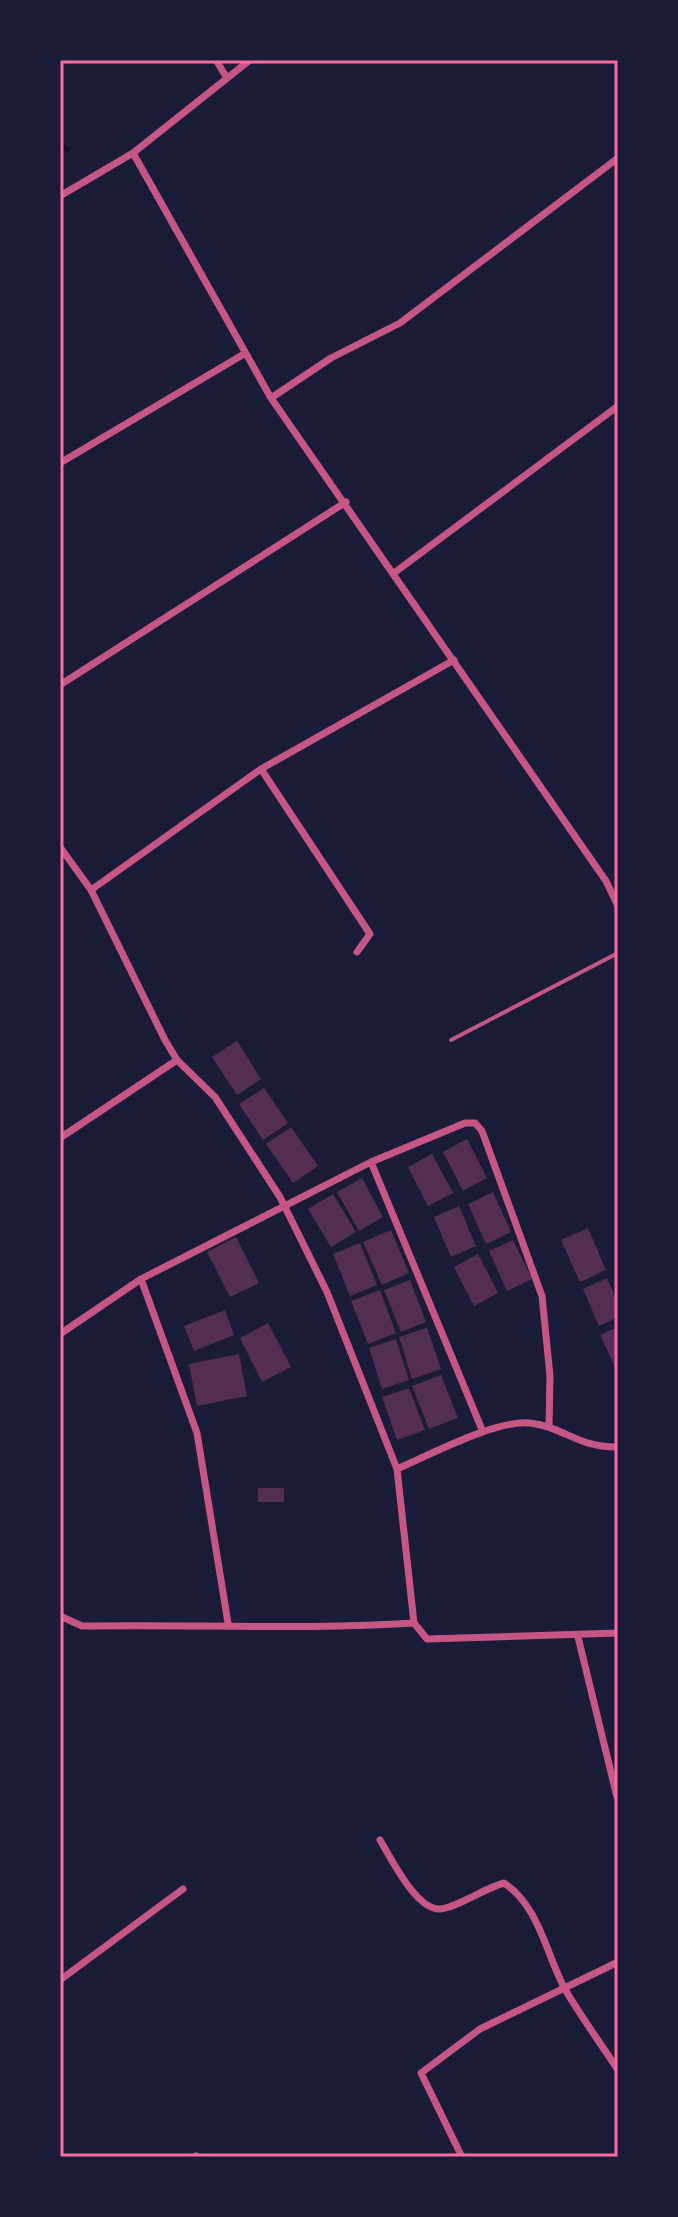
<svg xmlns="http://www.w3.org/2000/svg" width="678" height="2217" viewBox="0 0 678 2217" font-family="'DejaVu Sans',sans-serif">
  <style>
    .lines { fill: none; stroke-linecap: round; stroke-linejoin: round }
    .stream { stroke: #12122b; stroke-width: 5 }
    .building { fill: #542f53 }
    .service { stroke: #c65784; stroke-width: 4 }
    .minor { stroke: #c65784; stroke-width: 7 }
    .neatline { fill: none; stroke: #ff6b9d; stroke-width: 3 }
  </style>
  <rect width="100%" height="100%" fill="#1b1b3a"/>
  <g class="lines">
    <!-- stream -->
    <path class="stream" d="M 60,144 L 68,150"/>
  </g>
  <!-- building -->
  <path class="building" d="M 237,1041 L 261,1079 L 237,1095 L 212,1057 Z
    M 264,1088 L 288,1123 L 263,1140 L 239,1104 Z
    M 291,1127 L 318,1166 L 293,1183 L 266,1144 Z
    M 467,1139 L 487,1178 L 463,1191 L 443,1152 Z
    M 432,1154 L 453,1193 L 428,1206 L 408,1167 Z
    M 362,1178 L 383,1217 L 359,1231 L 337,1192 Z
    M 493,1192 L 511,1232 L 486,1244 L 468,1204 Z
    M 333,1194 L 356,1232 L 331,1247 L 308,1209 Z
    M 459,1206 L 476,1246 L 451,1257 L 434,1217 Z
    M 588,1228 L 606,1270 L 580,1282 L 561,1240 Z
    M 391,1230 L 409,1273 L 382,1285 L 363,1242 Z
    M 236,1237 L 259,1283 L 230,1297 L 207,1252 Z
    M 513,1240 L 532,1279 L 507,1291 L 489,1251 Z
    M 360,1243 L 377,1285 L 350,1296 L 333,1254 Z
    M 478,1254 L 498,1293 L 474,1306 L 454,1267 Z
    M 607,1278 L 618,1303 L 618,1317 L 599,1326 L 583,1289 Z
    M 410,1280 L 426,1322 L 401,1332 L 384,1290 Z
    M 380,1290 L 396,1333 L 368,1344 L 351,1301 Z
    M 225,1310 L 234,1335 L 194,1351 L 184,1326 Z
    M 268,1323 L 291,1367 L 262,1382 L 240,1338 Z
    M 618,1327 L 618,1373 L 600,1335 Z
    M 427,1328 L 441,1369 L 412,1379 L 399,1337 Z
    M 396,1339 L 409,1380 L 382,1389 L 369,1348 Z
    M 239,1354 L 247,1396 L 197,1406 L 189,1364 Z
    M 441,1375 L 458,1418 L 429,1429 L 412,1386 Z
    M 409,1388 L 425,1430 L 397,1440 L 382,1397 Z
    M 258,1488 L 284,1488 L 284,1502 L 258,1502 Z"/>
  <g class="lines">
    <!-- service -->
    <path class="service" d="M 451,1040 L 618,953"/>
    <!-- minor -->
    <path class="minor" d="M 216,60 L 227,78
      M 133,153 L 271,398 L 606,881 L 618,906
      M 60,196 L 133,153 L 250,60
      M 271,398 L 331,358 L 400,323 L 618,158
      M 60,463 L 244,354
      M 394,573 L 618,406
      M 60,685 L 346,502
      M 261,769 L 370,934 L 357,952
      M 60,847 L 91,890 L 165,1040 L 177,1060 L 215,1097 L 280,1197 L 327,1292 L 397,1469 L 414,1623 L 427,1639 L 618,1633
      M 91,890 L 261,769 L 454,660
      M 60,1138 L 177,1060
      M 371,1162 L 483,1432
      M 141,1279 L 197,1433 L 228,1623
      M 60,1334 L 141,1279 L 371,1162 L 465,1123 L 475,1123 L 482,1131 L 542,1296 L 550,1376 L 549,1427
      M 397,1469 C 429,1455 498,1419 530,1423 C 564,1427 578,1448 618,1447
      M 60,1616 L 82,1626 C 193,1624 304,1630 414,1623
      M 578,1637 L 617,1797
      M 380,1840 C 391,1858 416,1910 440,1909 C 456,1908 485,1888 504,1883 C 540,1907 546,1955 566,1991 C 582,2018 601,2044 618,2070
      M 60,1980 L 183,1889
      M 196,2156 L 197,2157
      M 462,2157 L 421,2073 L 480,2029 L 618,1962"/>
  </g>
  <!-- border -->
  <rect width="678" height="2217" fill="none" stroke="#1b1b3a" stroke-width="124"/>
  <rect x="62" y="62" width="554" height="2093" class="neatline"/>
</svg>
